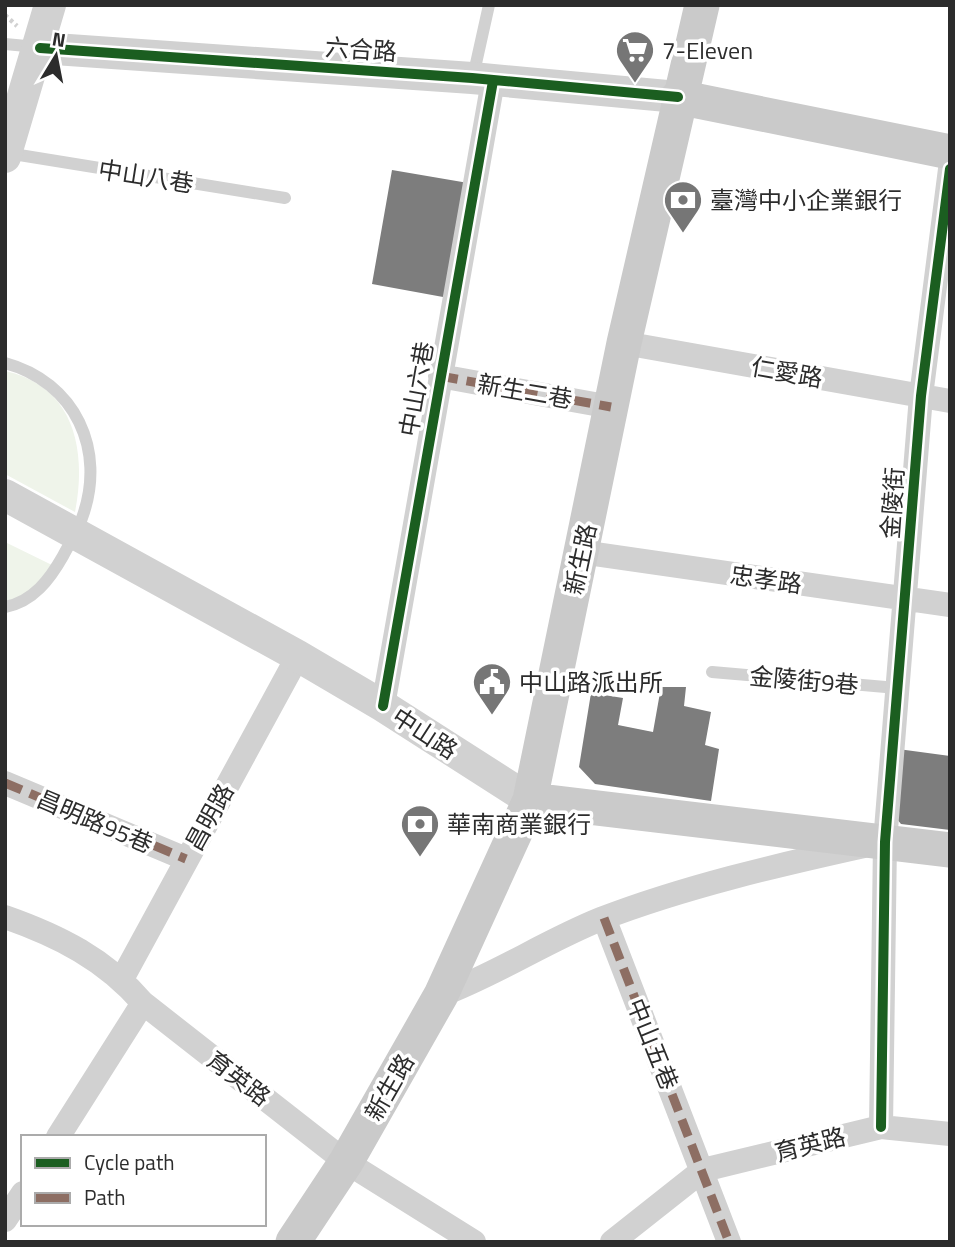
<svg xmlns="http://www.w3.org/2000/svg" width="955" height="1247" viewBox="0 0 955 1247" font-family="'Titillium Web','Noto Sans TC',sans-serif">
  <style>
    .green { fill: #eff4ea }
    .building { fill: #7d7d7d }
    .lines { fill: none; stroke-linecap: round; stroke-linejoin: round }
    .path { stroke: #d1d1d1; stroke-width: 4.5; stroke-dasharray: 3.5 3.5; stroke-linecap: butt }
    .service { stroke: #d1d1d1; stroke-width: 12 }
    .minor { stroke: #d1d1d1; stroke-width: 24 }
    .tertiary { stroke: #d1d1d1; stroke-width: 32 }
    .secondary { stroke: #cacaca; stroke-width: 35 }
    .quiet { stroke: #8d6e63; stroke-width: 9; stroke-dasharray: 18 9; stroke-linecap: butt }
    .cycleway-casing { stroke: #fff; stroke-width: 15 }
    .cycleway { stroke: #1b5e20; stroke-width: 10 }
    .labels { text-anchor: middle; dominant-baseline: central; stroke-width: 7; stroke-linejoin: round; paint-order: stroke }
    .street-label { font-size: 24px; fill: #2c2c2c; stroke: #fff }
    .poi-label { font-size: 24px; fill: #2c2c2c; stroke: #fff; text-anchor: start }
  </style>
  <rect width="100%" height="100%" fill="#fff"/>
  <!-- green -->
  <path class="green" d="M 5,371 C 75,386 87,451 75,512 L 5,474 Z
    M 5,542 L 54,566 C 40,582 27,598 5,601 Z"/>
  <!-- building -->
  <path class="building" d="M 392,170 L 474,184 L 454,299 L 372,284 Z
    M 661,687 L 686,687 L 684,706 L 711,712 L 705,745 L 719,749 L 711,801 L 595,784 L 579,767 L 591,693 L 623,698 L 618,725 L 653,732 Z
    M 898,749 L 950,756 L 950,830 L 901,824 L 890,811 Z"/>
  <g class="lines">
    <!-- path -->
    <path class="path" d="M 5,15 L 17,26"/>
    <!-- service -->
    <path class="service" d="M 5,44 L 37,47
      M 473,77 L 489,5
      M 7,153 L 285,198
      M 5,363 C 75,382 107,450 82,518 C 78,531 69,544 63,556 C 50,579 33,602 5,607
      M 712,672 L 897,688"/>
    <!-- minor -->
    <path class="minor" d="M 624,343 L 950,401
      M 440,376 L 611,407
      M 581,552 L 950,605
      M 383,706 L 493,81
      M 5,783 L 186,859
      M 5,917 C 59,936 105,959 143,1003 L 346,1162 L 474,1242
      M 604,918 L 729,1242
      M 122,979 L 298,656
      M 441,995 C 497,974 546,941 601,919 C 684,887 778,865 864,846
      M 881,1127 L 885,842 L 921,396 L 950,169
      M 58,1137 L 143,1003
      M 5,1220 L 23,1193
      M 612,1242 L 703,1170 L 881,1127 L 950,1134"/>
    <!-- tertiary -->
    <path class="tertiary" d="M 40,48 L 472,78 L 678,97
      M 5,157 L 50,5
      M 5,495 L 298,656 L 383,706 L 530,800"/>
    <!-- secondary -->
    <path class="secondary" d="M 678,97 L 950,152
      M 530,800 L 950,850
      M 293,1242 L 346,1162 L 441,995 L 530,800 L 624,343 L 702,5"/>
    <!-- quiet -->
    <path class="quiet" d="M 440,376 L 611,407
      M 5,783 L 186,859
      M 604,918 L 729,1242"/>
    <!-- cycleway casing -->
    <g class="cycleway-casing">
      <path id="cycleway" d="M 40,48 L 472,78 L 678,97
        M 383,706 L 493,81
        M 881,1127 L 885,842 L 921,396 L 950,169"/>
    </g>
    <!-- cycleway -->
    <use href="#cycleway" class="cycleway"/>
  </g>
  <!-- icons -->
  <defs>
    <g id="supermarket-pin" transform="scale(2.0125)"><path d="M0 17L-7.5 6A9.5 9.5 0 1 1 7.5 6Z" fill="#767676" stroke="#fff"/><path d="M-6-5.5h2.5l.6 2H6L4.5 2H-2.5L-4.4-4H-6ZM-1.5 3.2a1.3 1.3 0 1 0 .1 0ZM3 3.2a1.3 1.3 0 1 0 .1 0Z" fill="#fff"/></g>
    <g id="bank-pin" transform="scale(2.0125)"><path d="M0 17L-7.5 6A9.5 9.5 0 1 1 7.5 6Z" fill="#767676" stroke="#fff"/><path d="M-6-4H6V4H-6ZM0-2.3a2.3 2.3 0 1 0 0 4.6a2.3 2.3 0 1 0 0-4.6Z" fill="#fff"/></g>
    <g id="civic-pin" transform="scale(2.0125)"><path d="M0 17L-7.5 6A9.5 9.5 0 1 1 7.5 6Z" fill="#767676" stroke="#fff"/><path d="M-.6-6.5H3V-4.5H.6V-3L4-1V1h2V6H-6V1h2V-1L-.6-3ZM-1.2 2.5V6h2.4V2.5Z" fill="#fff"/></g>
  </defs>
  <g fill-rule="evenodd">
    <use href="#supermarket-pin" x="635" y="50"/>
    <use href="#bank-pin" x="683" y="200"/>
    <use href="#civic-pin" x="492" y="682"/>
    <use href="#bank-pin" x="420" y="824"/>
  </g>
  <g class="labels">
    <!-- street labels -->
    <g class="street-label">
      <text transform="translate(361 49) rotate(4)">六合路</text>
      <text transform="translate(146 176) rotate(9)">中山八巷</text>
      <text transform="translate(787 372) rotate(10)">仁愛路</text>
      <text transform="translate(416 389) rotate(-80)">中山六巷</text>
      <text transform="translate(525 391) rotate(10)">新生二巷</text>
      <text transform="translate(892 503) rotate(-86)">金陵街</text>
      <text transform="translate(580 559) rotate(-78)">新生路</text>
      <text transform="translate(766 579) rotate(8)">忠孝路</text>
      <text transform="translate(804 680) rotate(5)">金陵街9巷</text>
      <text transform="translate(425 733) rotate(33)">中山路</text>
      <text transform="translate(209 817) rotate(-61)">昌明路</text>
      <text transform="translate(95 821) rotate(23)">昌明路95巷</text>
      <text transform="translate(653 1044) rotate(68)">中山五巷</text>
      <text transform="translate(239 1078) rotate(38)">育英路</text>
      <text transform="translate(389 1087) rotate(-60)">新生路</text>
      <text transform="translate(810 1144) rotate(-14)">育英路</text>
    </g>
    <!-- poi labels -->
    <g class="poi-label">
      <text x="662" y="50">7-Eleven</text>
      <text x="710" y="200">臺灣中小企業銀行</text>
      <text x="519" y="682">中山路派出所</text>
      <text x="447" y="824">華南商業銀行</text>
    </g>
  </g>
  <!-- border -->
  <rect width="955" height="1247" fill="none" stroke="#2c2c2c" stroke-width="14"/>
  <!-- legend -->
  <rect x="21" y="1135" width="245" height="91" fill="#ffffff" stroke="#ababab" stroke-width="2"/>
  <rect x="35" y="1158" width="35" height="10" fill="#1b5e20" stroke="#ababab" stroke-width="2"/>
  <text x="84" y="1170" font-size="21" fill="#2c2c2c">Cycle path</text>
  <rect x="35" y="1193" width="35" height="10" fill="#8d6e63" stroke="#ababab" stroke-width="2"/>
  <text x="84" y="1205" font-size="21" fill="#2c2c2c">Path</text>
  <!-- north arrow -->
  <g transform="translate(56 56) rotate(10)" stroke="#ffffff" stroke-width="5" paint-order="stroke">
  <path d="M0-5L12 26L0 18L-12 26Z" fill="#2c2c2c"/>
  <text y="-10" font-size="19" font-weight="bold" text-anchor="middle" fill="#2c2c2c">N</text>
  </g>
</svg>
